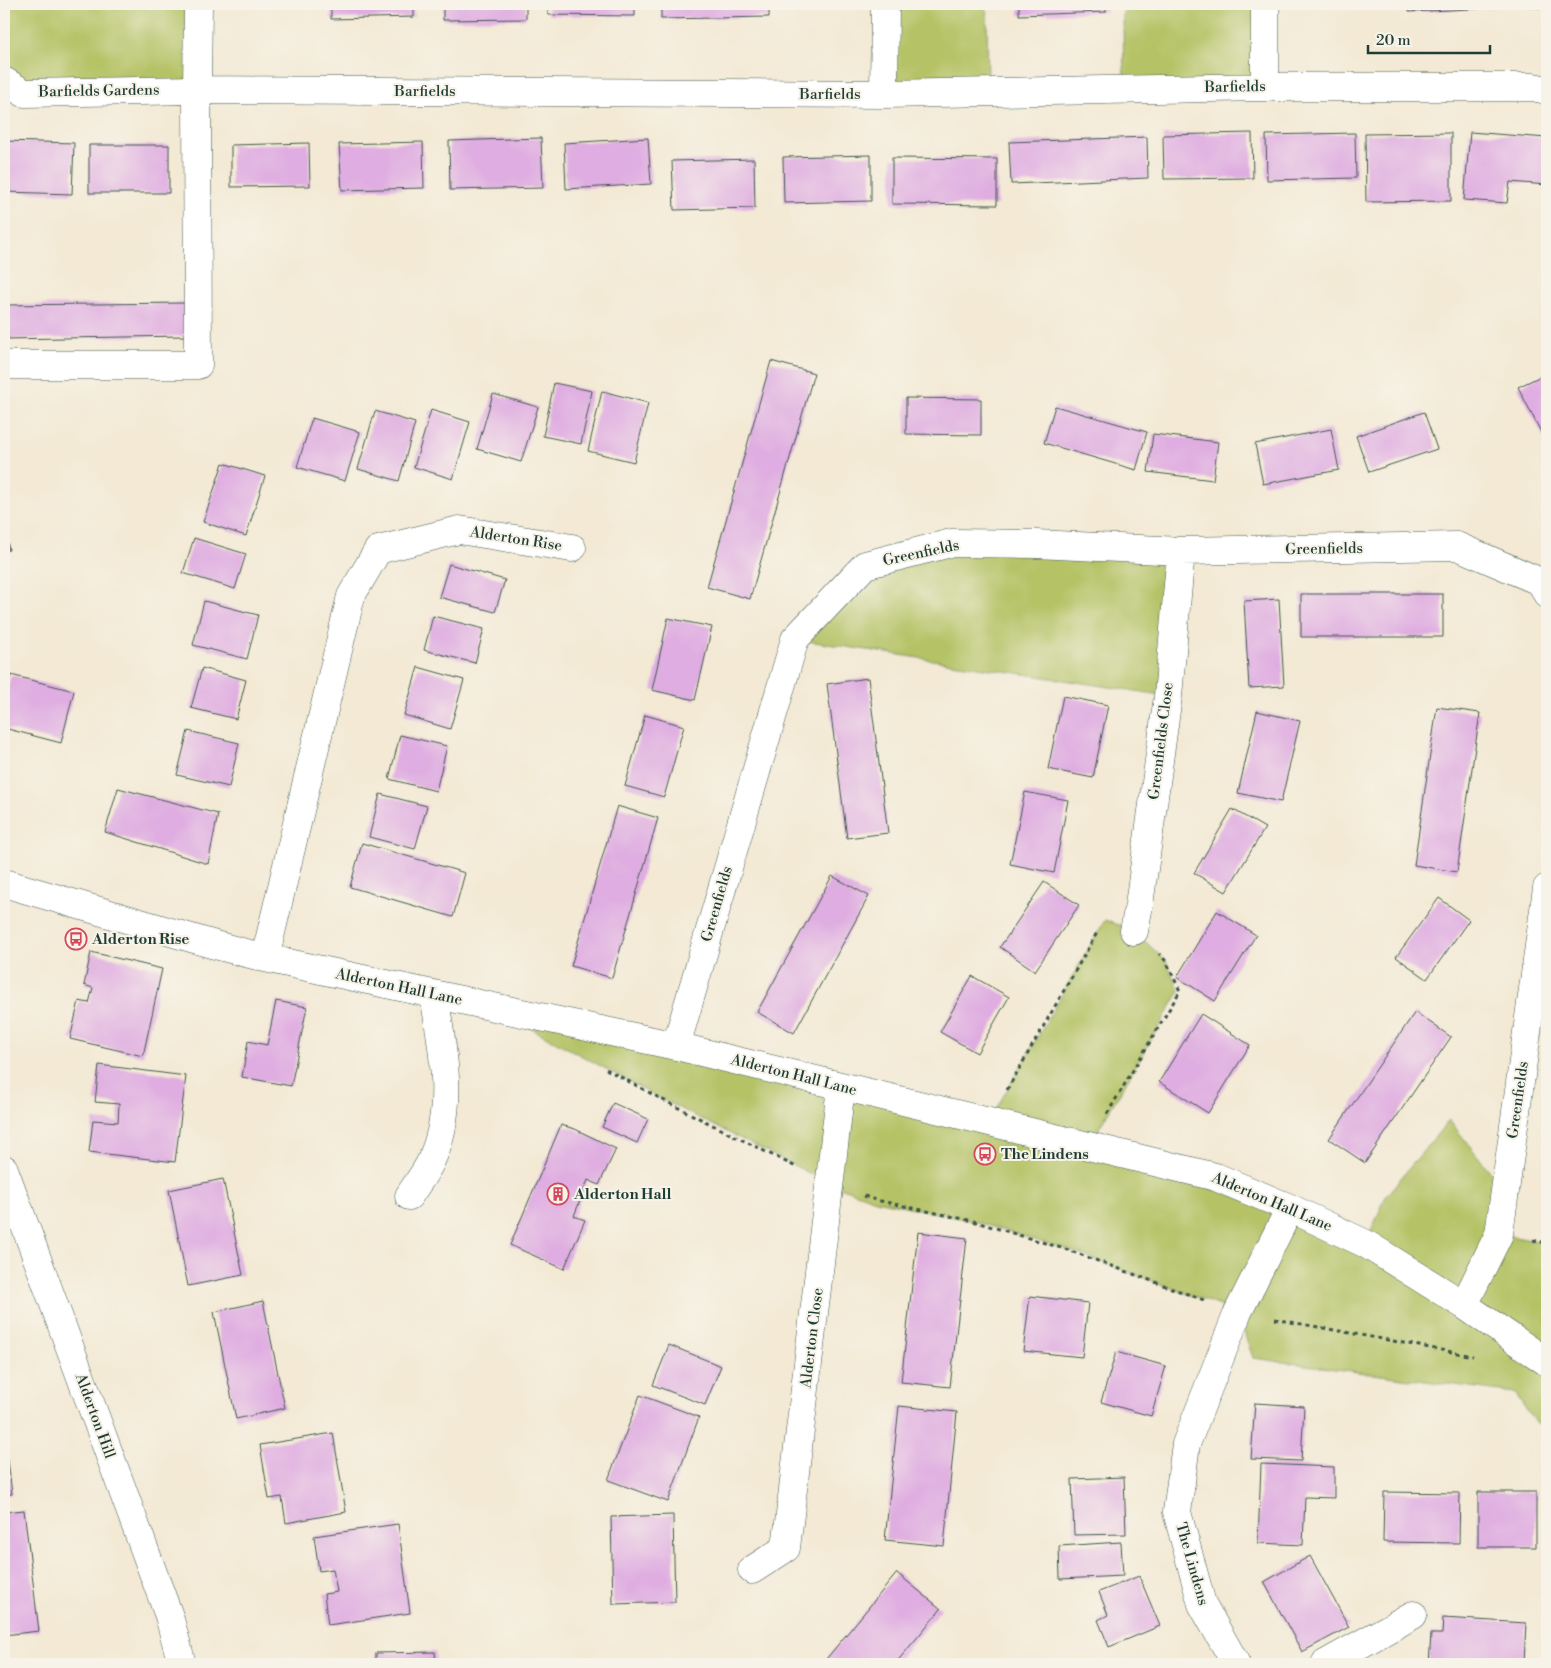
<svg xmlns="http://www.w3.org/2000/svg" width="1551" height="1668" viewBox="0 0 1551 1668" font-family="'Libre Bodoni',serif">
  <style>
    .green { fill: #b5c366; stroke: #6a804d }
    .building { fill: #dfade1 }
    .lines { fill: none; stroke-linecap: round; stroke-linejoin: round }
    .minor-casing { stroke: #3f574c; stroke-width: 29 }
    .path { stroke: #3f574c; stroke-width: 3; stroke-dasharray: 4 4; stroke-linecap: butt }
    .minor { stroke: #fff; stroke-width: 28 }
    .labels { text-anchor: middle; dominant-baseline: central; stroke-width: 4; stroke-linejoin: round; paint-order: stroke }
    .street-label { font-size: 15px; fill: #1f3d34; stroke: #f7f3e8 }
    .poi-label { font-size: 15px; font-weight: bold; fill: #1f3d34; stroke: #f7f3e8; text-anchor: start }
  </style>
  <rect width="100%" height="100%" fill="#f7f3e8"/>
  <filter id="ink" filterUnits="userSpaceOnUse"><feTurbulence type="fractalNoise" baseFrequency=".02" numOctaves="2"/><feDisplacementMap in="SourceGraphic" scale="10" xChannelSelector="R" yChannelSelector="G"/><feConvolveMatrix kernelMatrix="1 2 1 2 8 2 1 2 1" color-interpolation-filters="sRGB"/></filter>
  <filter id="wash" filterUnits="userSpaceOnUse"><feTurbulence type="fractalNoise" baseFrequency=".0096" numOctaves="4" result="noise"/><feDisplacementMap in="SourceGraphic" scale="20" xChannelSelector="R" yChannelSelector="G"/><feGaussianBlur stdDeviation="1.12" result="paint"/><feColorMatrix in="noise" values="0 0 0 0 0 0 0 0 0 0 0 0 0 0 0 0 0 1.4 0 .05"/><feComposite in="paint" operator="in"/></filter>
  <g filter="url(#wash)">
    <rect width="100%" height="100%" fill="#f3e9d4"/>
    <!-- green -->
    <path class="green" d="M 4,4 L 198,4 L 197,90 L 4,81 Z
      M 885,4 L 980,4 L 987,11 L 988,92 L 884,94 Z
      M 1133,4 L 1265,4 L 1265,87 L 1124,90 L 1123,12 Z
      M 951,543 L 1181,551 L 1168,696 L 795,639 L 865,565 Z
      M 1105,920 L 1134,931 L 1166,961 L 1180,991 L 1089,1145 L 1366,1243 L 1386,1196 L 1449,1120 L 1505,1190 L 1499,1234 L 1547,1243 L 1547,1426 L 1536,1424 L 1515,1393 L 1253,1358 L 1237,1312 L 1068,1250 L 973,1221 L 876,1200 L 831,1184 L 663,1100 L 492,1007 L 989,1121 Z"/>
    <g id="blocks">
      <!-- building -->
      <path class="building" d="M 331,4 L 414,4 L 414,17 L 331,19 Z
        M 443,4 L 526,4 L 526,19 L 443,20 Z
        M 548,4 L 635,4 L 635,16 L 548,15 Z
        M 661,4 L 769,4 L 769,17 L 661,19 Z
        M 1019,4 L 1106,4 L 1106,12 L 1019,15 Z
        M 1408,4 L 1491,4 L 1491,8 L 1409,12 Z
        M 1523,4 L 1547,4 L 1547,9 L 1523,6 Z
        M 1470,132 L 1547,138 L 1547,185 L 1510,182 L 1507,203 L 1464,200 Z
        M 1252,133 L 1253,178 L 1164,179 L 1163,135 Z
        M 1355,133 L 1356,178 L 1267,180 L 1266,135 Z
        M 1451,133 L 1451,201 L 1366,202 L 1365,134 Z
        M 1147,137 L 1148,178 L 1011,184 L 1009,142 Z
        M 541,138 L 543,188 L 450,190 L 449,141 Z
        M 648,138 L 651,184 L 566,189 L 564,143 Z
        M 4,141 L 74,143 L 72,194 L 4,192 Z
        M 423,142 L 424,188 L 342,190 L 339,144 Z
        M 309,143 L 310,186 L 231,187 L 231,145 Z
        M 89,145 L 169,145 L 169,193 L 89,193 Z
        M 871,155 L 871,201 L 784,203 L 783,157 Z
        M 892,158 L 997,159 L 997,205 L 892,204 Z
        M 754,159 L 755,208 L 674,210 L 672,161 Z
        M 184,303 L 185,336 L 4,339 L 4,305 Z
        M 771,361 L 814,373 L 750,599 L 707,587 Z
        M 1547,373 L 1547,444 L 1518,387 Z
        M 554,383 L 592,391 L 581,444 L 543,436 Z
        M 602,391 L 648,403 L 634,462 L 588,451 Z
        M 493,394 L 538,407 L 521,462 L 477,449 Z
        M 906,398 L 981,399 L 981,435 L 906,434 Z
        M 1055,406 L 1147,432 L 1136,470 L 1044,443 Z
        M 431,410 L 470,422 L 453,479 L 414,467 Z
        M 375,411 L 415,423 L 399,481 L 358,469 Z
        M 1424,412 L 1437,449 L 1369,472 L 1356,436 Z
        M 312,418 L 360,432 L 345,481 L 297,467 Z
        M 1331,429 L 1339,470 L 1263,484 L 1255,444 Z
        M 1153,434 L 1218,442 L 1213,480 L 1148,472 Z
        M 223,463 L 265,476 L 246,536 L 203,522 Z
        M 4,526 L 9,550 L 4,551 Z
        M 194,538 L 246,554 L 235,589 L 183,573 Z
        M 449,564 L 505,580 L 495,612 L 439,597 Z
        M 1301,594 L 1443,594 L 1443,637 L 1301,637 Z
        M 1279,599 L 1284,686 L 1249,688 L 1244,601 Z
        M 204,601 L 258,615 L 247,659 L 193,645 Z
        M 433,616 L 484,629 L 475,663 L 424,650 Z
        M 668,618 L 712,627 L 695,700 L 652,690 Z
        M 418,667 L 464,680 L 450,729 L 404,715 Z
        M 202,668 L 246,680 L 236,719 L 191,708 Z
        M 11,675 L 74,691 L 61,743 L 4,728 L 4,700 Z
        M 868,678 L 888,833 L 847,838 L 827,684 Z
        M 1063,696 L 1108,705 L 1093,778 L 1048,769 Z
        M 1437,707 L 1480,713 L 1457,872 L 1414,865 Z
        M 1257,711 L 1300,721 L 1281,802 L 1238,793 Z
        M 645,715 L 684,726 L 664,797 L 625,786 Z
        M 188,731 L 239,743 L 229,787 L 177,775 Z
        M 400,735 L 447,746 L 436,791 L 389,779 Z
        M 118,788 L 218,814 L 208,864 L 105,832 Z
        M 1025,792 L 1068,800 L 1054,873 L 1010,864 Z
        M 380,794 L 427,806 L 415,849 L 369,837 Z
        M 617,806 L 658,818 L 612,978 L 571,966 Z
        M 1232,809 L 1265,828 L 1226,892 L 1194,873 Z
        M 362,843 L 465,873 L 453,917 L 350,887 Z
        M 832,876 L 869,896 L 794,1033 L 757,1012 Z
        M 1044,882 L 1079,905 L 1035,971 L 1000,947 Z
        M 1439,898 L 1469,920 L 1427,979 L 1396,957 Z
        M 1217,911 L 1256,935 L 1215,1001 L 1177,977 Z
        M 91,952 L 162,969 L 143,1056 L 70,1039 L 79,1001 L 89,1003 L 93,988 L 84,985 Z
        M 972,976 L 1009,997 L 977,1053 L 940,1032 Z
        M 276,1001 L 307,1007 L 291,1086 L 242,1077 L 248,1041 L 267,1045 Z
        M 1415,1012 L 1451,1037 L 1365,1163 L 1329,1139 Z
        M 1201,1014 L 1250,1045 L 1208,1113 L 1159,1082 Z
        M 99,1065 L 186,1076 L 175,1162 L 89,1152 L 93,1120 L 118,1122 L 119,1104 L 95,1102 Z
        M 613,1103 L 648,1119 L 637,1143 L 602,1127 Z
        M 561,1125 L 575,1129 L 616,1149 L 599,1185 L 588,1180 L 574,1216 L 585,1220 L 564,1269 L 510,1245 Z
        M 223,1179 L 243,1275 L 188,1286 L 169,1190 Z
        M 918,1232 L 967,1238 L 950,1387 L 901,1382 Z
        M 1030,1296 L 1088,1303 L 1082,1357 L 1023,1351 Z
        M 263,1301 L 285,1408 L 236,1419 L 214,1312 Z
        M 669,1345 L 721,1366 L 705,1405 L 653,1385 Z
        M 1116,1352 L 1166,1366 L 1151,1416 L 1101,1402 Z
        M 640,1395 L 699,1417 L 668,1502 L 608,1480 Z
        M 1255,1403 L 1304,1406 L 1301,1461 L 1251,1459 Z
        M 899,1406 L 957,1412 L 944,1546 L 885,1540 Z
        M 333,1433 L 346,1512 L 286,1523 L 282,1497 L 269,1499 L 260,1445 Z
        M 4,1460 L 8,1460 L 12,1494 L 4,1495 Z
        M 1261,1464 L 1334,1467 L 1334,1498 L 1305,1497 L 1303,1545 L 1258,1543 Z
        M 1124,1477 L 1126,1534 L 1074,1535 L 1072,1479 Z
        M 1384,1492 L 1460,1493 L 1459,1543 L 1383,1542 Z
        M 1478,1492 L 1536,1492 L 1536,1547 L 1478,1547 Z
        M 24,1510 L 39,1631 L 4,1635 L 4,1512 Z
        M 673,1515 L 675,1602 L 613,1604 L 611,1517 Z
        M 398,1524 L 410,1613 L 328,1625 L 324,1594 L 337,1592 L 333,1569 L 319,1571 L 314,1536 Z
        M 1121,1542 L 1123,1576 L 1060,1579 L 1059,1546 Z
        M 1310,1556 L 1349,1627 L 1302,1652 L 1264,1582 Z
        M 897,1573 L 941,1609 L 895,1664 L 822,1664 Z
        M 1139,1576 L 1160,1626 L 1109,1647 L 1098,1620 L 1108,1615 L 1099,1592 Z
        M 1443,1618 L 1526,1623 L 1524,1664 L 1429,1664 L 1431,1634 L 1442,1634 Z
        M 435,1652 L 436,1664 L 376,1664 L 376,1653 Z
        M 1360,1658 L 1364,1664 L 1350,1664 Z"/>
    </g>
  </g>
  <g filter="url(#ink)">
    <use href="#blocks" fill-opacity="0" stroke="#3f574c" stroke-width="1"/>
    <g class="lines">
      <!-- minor casing -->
      <g class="minor-casing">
        <path id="minor" d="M 198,4 L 197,90 L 884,94 L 1265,87 L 1533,87 L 1547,90
          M 1265,4 L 1265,87
          M 4,81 L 24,93 L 197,90 L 198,365 L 4,365
          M 884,94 L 885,4
          M 4,883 L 215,945 L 265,958 L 676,1046 L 1216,1177 L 1290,1208 L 1366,1244 L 1464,1305 L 1547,1362
          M 1134,931 L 1139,905 L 1168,696 L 1181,551
          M 265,958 L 351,596 L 378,550 L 459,530 L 572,548
          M 676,1046 L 795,639 L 865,565 L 951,543 L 1036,544 L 1181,551 L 1457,546 L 1541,582 L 1547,594
          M 4,1169 L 169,1616 L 182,1664
          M 409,1196 C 416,1185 424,1175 430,1163 C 456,1109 443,1051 434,995
          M 1464,1305 L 1499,1234 L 1547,888
          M 752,1570 L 786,1548 L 841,1087
          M 1236,1664 L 1202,1604 L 1177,1512 L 1186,1444 L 1238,1312 L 1290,1208
          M 1325,1664 L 1413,1615"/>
      </g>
      <!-- path -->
      <path class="path" d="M 606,1069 L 663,1100 L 796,1167
        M 1007,1090 L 1098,931
        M 1107,1114 L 1180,991 L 1166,961 L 1159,954
        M 864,1196 L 876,1200 L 973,1221 L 1068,1250 L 1204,1300
        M 1533,1240 L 1547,1243
        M 1275,1319 L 1473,1356"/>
      <!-- minor -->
      <use href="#minor" class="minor"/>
    </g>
  </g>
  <!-- icons -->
  <defs>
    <g id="bus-ring" transform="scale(1.125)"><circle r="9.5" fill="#f7f3e8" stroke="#d1495b" stroke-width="1.5"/><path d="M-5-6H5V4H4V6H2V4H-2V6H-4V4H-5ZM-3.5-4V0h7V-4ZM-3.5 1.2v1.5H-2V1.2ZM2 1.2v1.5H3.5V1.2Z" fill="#d1495b"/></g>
    <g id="building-ring" transform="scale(1.125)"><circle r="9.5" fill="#f7f3e8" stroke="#d1495b" stroke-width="1.5"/><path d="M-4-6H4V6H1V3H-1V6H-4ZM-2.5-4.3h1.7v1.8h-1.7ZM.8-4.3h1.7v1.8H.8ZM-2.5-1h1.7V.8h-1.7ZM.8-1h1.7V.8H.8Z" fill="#d1495b"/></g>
  </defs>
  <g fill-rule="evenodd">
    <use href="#bus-ring" x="76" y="939"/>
    <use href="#bus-ring" x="985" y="1154"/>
    <use href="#building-ring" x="558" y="1194"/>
  </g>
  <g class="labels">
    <!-- street labels -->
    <g class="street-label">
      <text transform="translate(1235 87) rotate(-1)">Barfields</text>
      <text transform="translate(99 91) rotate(-1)">Barfields Gardens</text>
      <text x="425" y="91">Barfields</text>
      <text x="830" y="94">Barfields</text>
      <text transform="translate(516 539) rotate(9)">Alderton Rise</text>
      <text transform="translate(1324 549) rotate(-1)">Greenfields</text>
      <text transform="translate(921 553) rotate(-12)">Greenfields</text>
      <text transform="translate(1161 741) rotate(-83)">Greenfields Close</text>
      <text transform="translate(717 904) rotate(-74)">Greenfields</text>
      <text transform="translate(399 987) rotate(12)">Alderton Hall Lane</text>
      <text transform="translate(794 1075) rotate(14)">Alderton Hall Lane</text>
      <text transform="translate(1518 1100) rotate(-82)">Greenfields</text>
      <text transform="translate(1272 1202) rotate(23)">Alderton Hall Lane</text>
      <text transform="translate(812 1338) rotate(-83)">Alderton Close</text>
      <text transform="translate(95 1416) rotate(70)">Alderton Hill</text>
      <text transform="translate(1192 1564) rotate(74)">The Lindens</text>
    </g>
    <!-- poi labels -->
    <g class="poi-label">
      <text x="92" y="939">Alderton Rise</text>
      <text x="1001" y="1154">The Lindens</text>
      <text x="574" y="1194">Alderton Hall</text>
    </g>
  </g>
  <!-- margin -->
  <rect width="1551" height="1668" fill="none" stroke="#f7f3e8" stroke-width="20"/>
  <!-- scale -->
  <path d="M1368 45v8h122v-8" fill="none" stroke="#1f3d34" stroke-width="2.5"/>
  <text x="1376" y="45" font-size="15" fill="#1f3d34" stroke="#f7f3e8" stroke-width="4" paint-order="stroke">20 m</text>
</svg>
